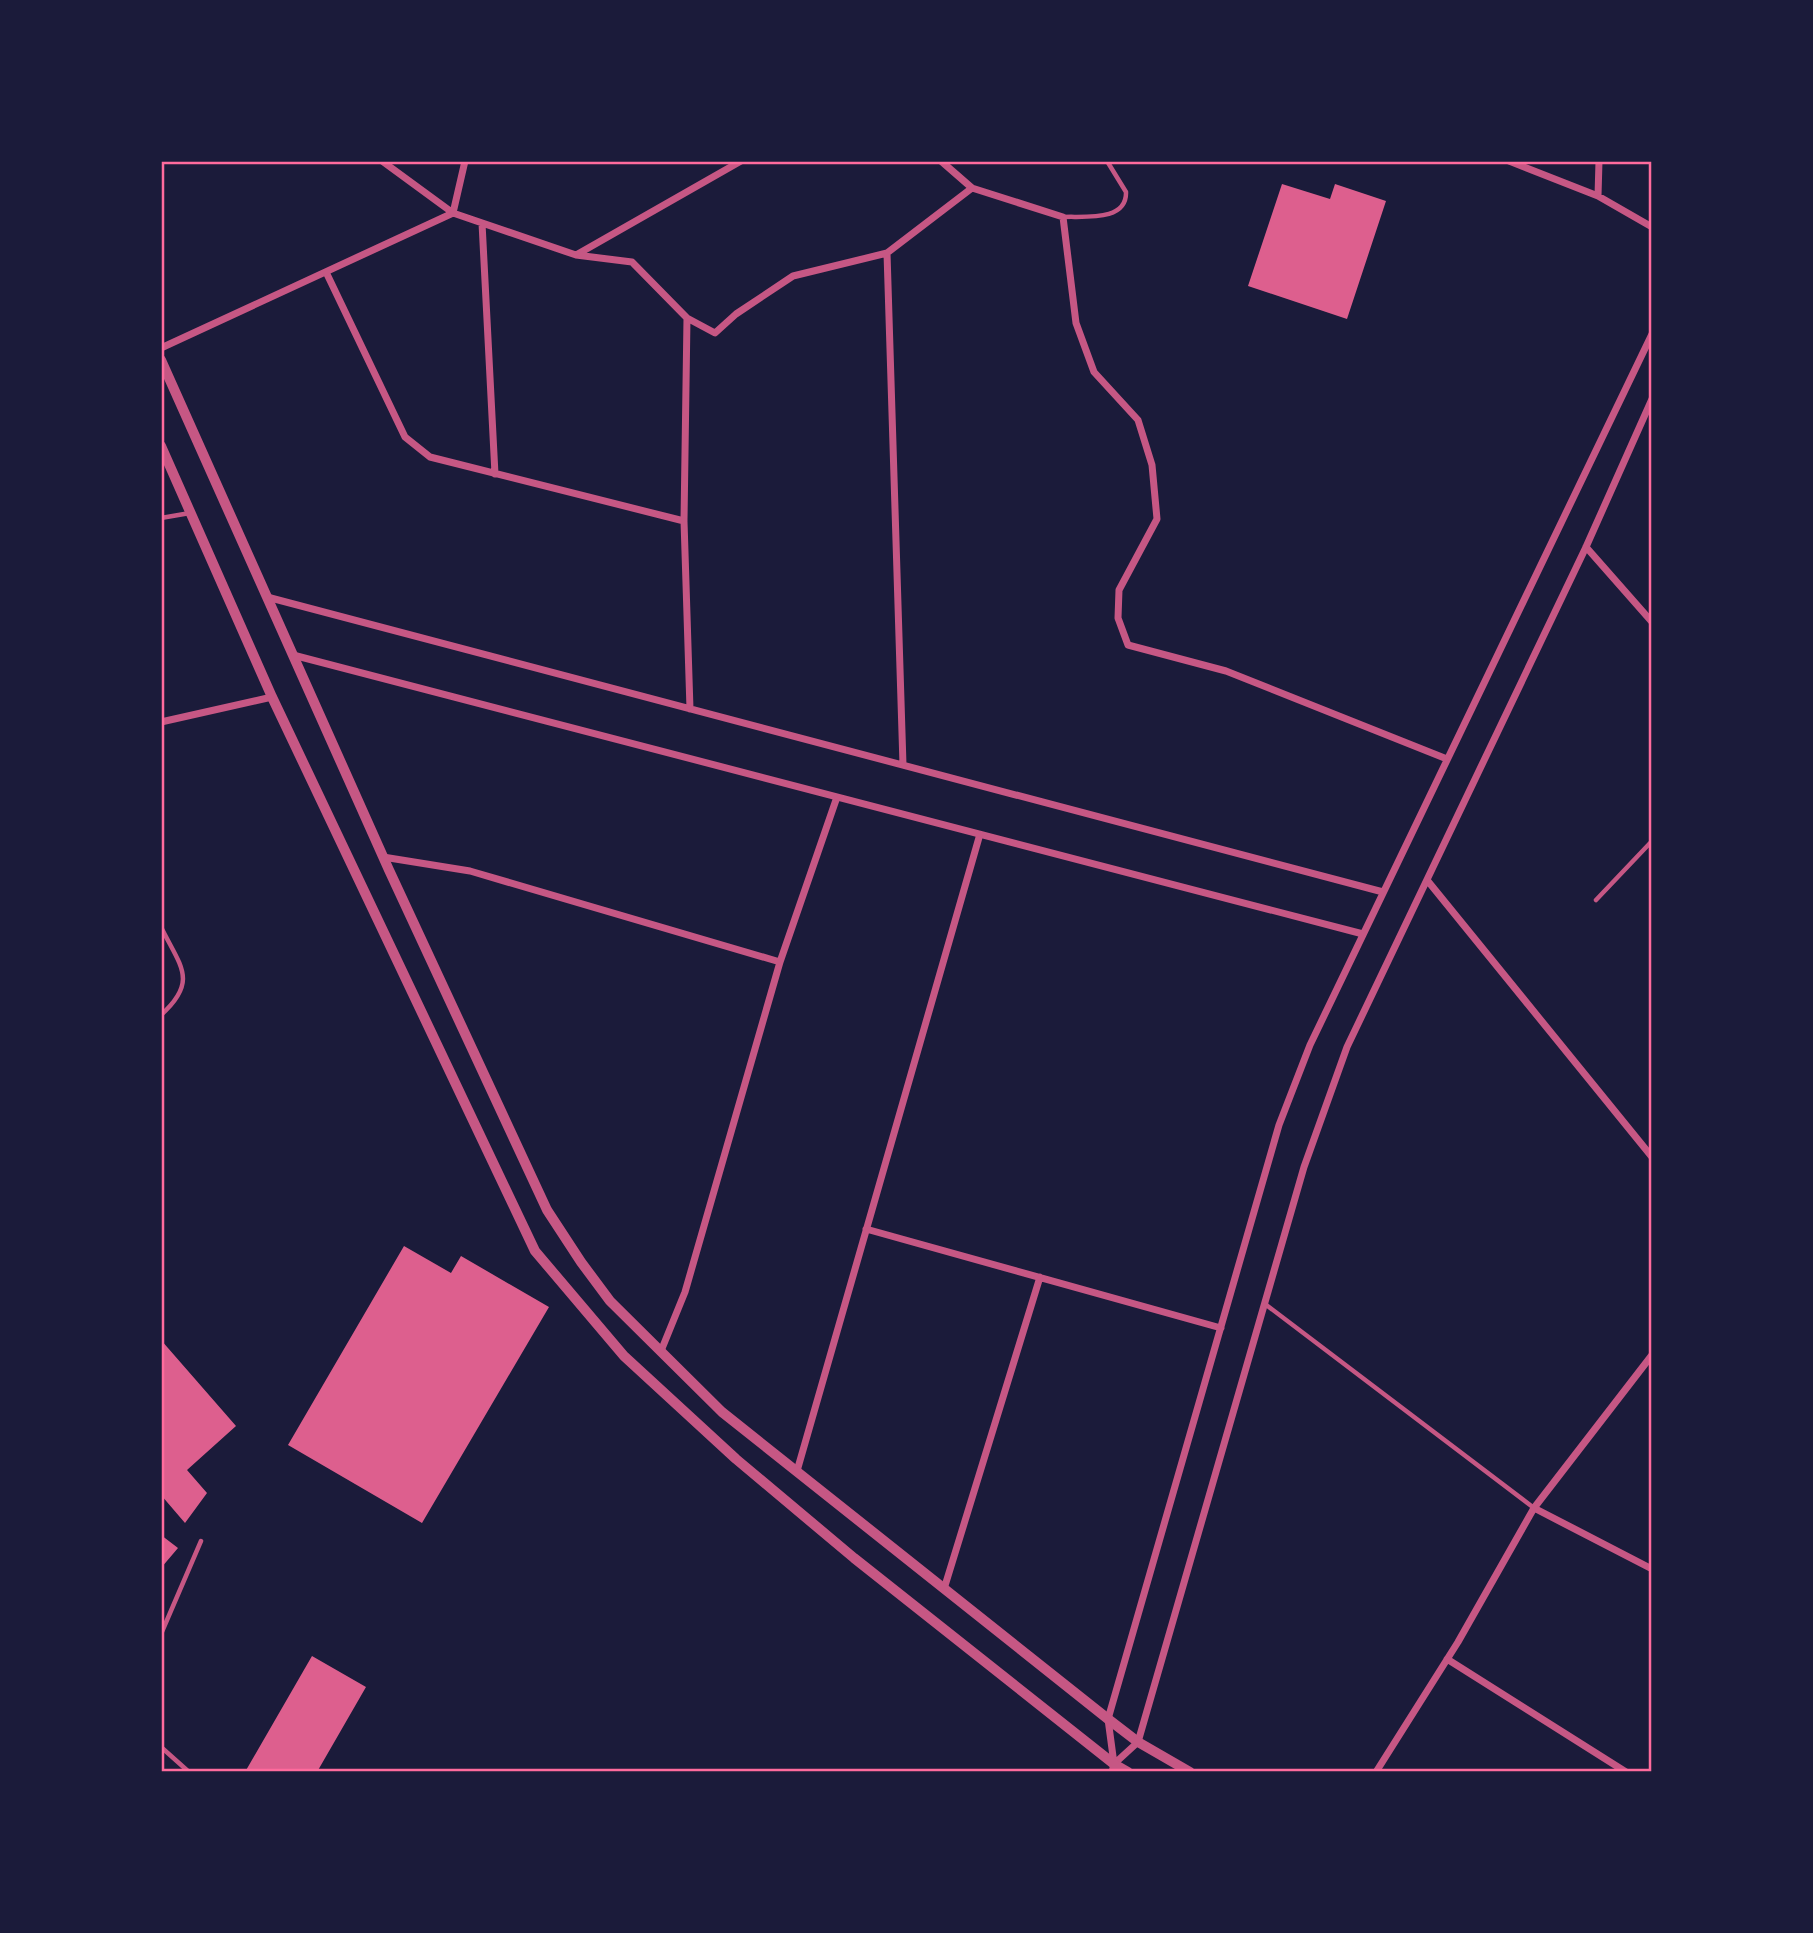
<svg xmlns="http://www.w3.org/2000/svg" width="1813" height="1933" font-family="Spectral,serif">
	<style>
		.building { fill: #dd5f8e }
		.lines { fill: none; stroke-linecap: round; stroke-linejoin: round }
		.service { stroke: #c65784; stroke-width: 4.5 }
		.minor { stroke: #c65784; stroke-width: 7 }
		.tertiary { stroke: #c65784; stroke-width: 10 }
		.neatline { fill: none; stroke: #ff6b9d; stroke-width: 2.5 }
	</style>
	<rect width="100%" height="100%" fill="#1b1b3a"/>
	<!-- building -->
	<path class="building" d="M1282,184L1330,199L1335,184L1386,201L1347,319L1248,286Z
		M404,1246L451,1273L461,1256L549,1307L422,1523L288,1445Z
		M161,1340L236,1426L187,1470L207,1493L185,1523L161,1495Z
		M161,1535L178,1548L161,1568Z
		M312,1656L366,1687L317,1772H245Z"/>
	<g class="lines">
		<!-- service -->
		<path class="service" d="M1063,217C1084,216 1127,222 1126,192L1107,161
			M161,518L190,513
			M1596,900L1652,841
			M161,927C180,966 199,981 161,1015
			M1265,1304L1534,1508
			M161,1634L201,1541
			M161,1747L189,1772"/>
		<!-- minor -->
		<path class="minor" d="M465,161L453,213L576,255L741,161
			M941,161L972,188L1063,217L1076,323L1094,372L1138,420L1152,465L1157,519L1119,590L1118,618L1128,645L1226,671L1447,759
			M1509,161L1598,196
			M1599,161L1598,196L1652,227
			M482,223L495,474
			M887,253L903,765
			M576,255L632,262L687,318L715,333L736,314L793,276L887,253L972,188
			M326,272L405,437L430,457L684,521
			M687,318L684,521L690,709
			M161,348L453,213L382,161
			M1586,547L1652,622
			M267,597L1383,892
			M293,655L1363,934
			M161,722L272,697
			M383,857L470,871L780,962
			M1427,880L1652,1157
			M866,1229L1221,1328
			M661,1351L685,1292L780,962L837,797
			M797,1471L980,834
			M1534,1508L1652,1569
			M944,1589L1040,1277
			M1447,1659L1626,1772
			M1114,1764L1138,1742L1304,1167L1347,1047L1586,547L1652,399
			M1112,1772L1114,1764L1108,1719L1279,1125L1310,1045L1652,334
			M1376,1772L1458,1642L1534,1508L1652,1355"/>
		<!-- tertiary -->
		<path class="tertiary" d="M161,360L389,870L547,1210L581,1262L610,1301L722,1412L1108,1719L1138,1742L1190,1772
			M161,446L272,697L535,1251L624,1356L736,1459L854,1558L1114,1764L1128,1772"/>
	</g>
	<!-- border -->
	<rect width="1813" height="1933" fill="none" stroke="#1b1b3a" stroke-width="326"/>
	<rect x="163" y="163" width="1487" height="1607" class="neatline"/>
</svg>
